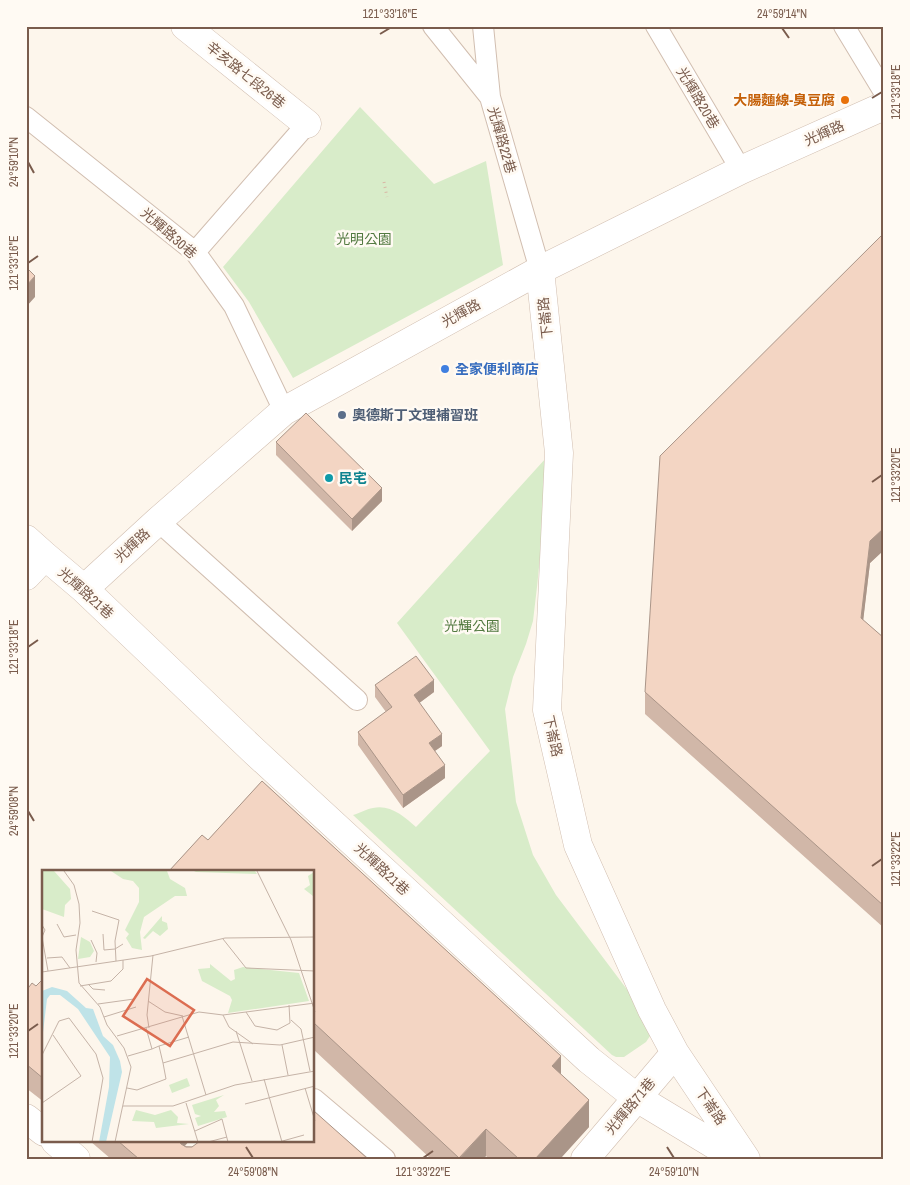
<svg xmlns="http://www.w3.org/2000/svg" width="910" height="1185" font-family="'Archivo Narrow','Noto Sans TC',sans-serif">
	<style>
		.green { fill: #d8ecc9 }
		.lines { fill: none; stroke-linecap: round; stroke-linejoin: round }
		.service-casing { stroke: #d1beb0; stroke-width: 22 }
		.minor-casing { stroke: #d1beb0; stroke-width: 29 }
		.path { stroke: #d9b8a5; stroke-width: 3; stroke-dasharray: 1 4; stroke-linecap: butt }
		.service { stroke: #fff; stroke-width: 20 }
		.minor { stroke: #fff; stroke-width: 28 }
		.wall { fill: #d1b7a8 }
		.shaded-wall { fill: #aa9588 }
		.building { fill: #f3d5c3; stroke: #aa9588 }
		.ticks { fill: none; stroke: #7a5c4d; stroke-width: 2 }
		.food-dot { fill: #e8710a; stroke: #fffaf3; stroke-width: 2 }
		.shop-dot { fill: #3f7fe0; stroke: #fffaf3; stroke-width: 2 }
		.service-dot { fill: #5c6f8a; stroke: #fffaf3; stroke-width: 2 }
		.culture-dot { fill: #0f9aa8; stroke: #fffaf3; stroke-width: 2 }
		.labels { text-anchor: middle; stroke-width: 5; stroke-linejoin: round; paint-order: stroke }
		.street-label { font-size: 14px; fill: #7a5c4d; stroke: #fffaf3 }
		.food-label { font-size: 14px; font-weight: bold; fill: #c56008; stroke: #fffaf3; text-anchor: end }
		.park-label { font-size: 14px; fill: #537a41; stroke: #fffaf3 }
		.shop-label { font-size: 14px; font-weight: bold; fill: #366cbe; stroke: #fffaf3; text-anchor: start }
		.service-label { font-size: 14px; font-weight: bold; fill: #4e5e75; stroke: #fffaf3; text-anchor: start }
		.culture-label { font-size: 14px; font-weight: bold; fill: #0d838f; stroke: #fffaf3; text-anchor: start }
		.inset-road { fill: none; stroke: #c5b3a7; stroke-width: 1 }
		.view { fill: #dc6d51; fill-opacity: 0.15; stroke: #dc6d51; stroke-width: 2.5 }
		.inset-edge { fill: none; stroke: #7a5c4d; stroke-width: 2.5 }
		.neatline { fill: none; stroke: #7a5c4d; stroke-width: 2 }
		.ticks-label { font-size: 12px; text-anchor: middle; fill: #7a5c4d }
	</style>
	<rect width="100%" height="100%" fill="#fdf6ec"/>
	<!-- green -->
	<path class="green" d="M360,107L434,184L486,161L503,265L293,378L249,302L223,267Z
		M546,458L544,517L537,587L533,621L526,644L513,677L505,709L516,802L533,855L556,895L650,1020L652,1029L650,1036L646,1042L624,1057H616L612,1055L353,815C360,813 366,809 373,808C390,804 405,817 416,827L490,751L397,623Z"/>
	<g class="lines">
		<defs>
			<path id="service" d="M433,26L490,97L540,270
				M483,26L490,97
				M656,26L741,170
				M844,26L884,92
				M26,117L195,252L234,306L284,411
				M195,252L307,124
				M158,521L357,700
				M314,1099L385,1159"/>
			<path id="minor" d="M185,26L307,124
				M540,270L559,453L547,710L578,845L652,1010L675,1053L746,1159
				M26,539L45,556L84,589L255,752L589,1060L637,1098L738,1159
				M26,576L45,556
				M84,589L158,521L284,411L540,270L741,170L884,106
				M26,1118L44,1132
				M55,1141L76,1159
				M585,1159L675,1053"/>
		</defs>
		<!-- service casing -->
		<use href="#service" class="service-casing"/>
		<!-- minor casing -->
		<use href="#minor" class="minor-casing"/>
		<!-- path -->
		<path class="path" d="M384,182L387,197"/>
		<!-- service -->
		<use href="#service" class="service"/>
		<!-- minor -->
		<use href="#minor" class="minor"/>
	</g>
	<!-- wall -->
	<path class="wall" d="M884,233V550L870,563L863,620L884,638V928L645,714V692Z
		M276,442L382,501L352,531L276,455Z
		M375,685L434,692L419,703L442,746L435,751L445,778L403,808L358,745V732L386,712L375,697Z
		M262,781L561,1056V1075L589,1100V1127L560,1159H489L486,1156L483,1159H431L314,1050V871H169L202,835L208,840Z
		M44,978V1102L26,1088V991L36,986Z
		M90,1141H189L185,1146L368,1159H111Z"/>
	<!-- shaded-wall -->
	<path class="shaded-wall" d="M35,276V297L26,307V286Z
		M382,488V501L352,531V519Z
		M884,528V550L870,563L861,639V618L870,541Z
		M434,680V692L414,707V695Z
		M442,734V746L429,755V743Z
		M445,765V778L403,808V795Z
		M561,1056V1083L552,1066Z
		M589,1100V1127L560,1159H535Z
		M486,1129V1156L483,1159H459Z
		M178,1141H189L180,1151Z"/>
	<!-- building -->
	<path class="building" d="M884,233V528L870,541L861,618L884,638V906L645,692L660,456Z
		M26,267L35,276L26,286Z
		M306,413L382,488L352,519L276,442Z
		M416,656L434,680L414,695L442,734L429,743L445,765L403,795L358,732L392,707L375,685Z
		M262,781L561,1056L552,1066L589,1100L535,1159H519L486,1129L459,1158L314,1023V871H169L202,835L208,840Z
		M44,978V1079L26,1064V991L32,983L36,986Z
		M314,1111L368,1159H139L118,1141H179L181,1144L186,1147H192L200,1141H314Z"/>
	<!-- ticks -->
	<path class="ticks" d="M782,28L789,38M380,34L390,28M872,98L882,92M28,162L34,173M28,263L38,256M872,482L882,475M28,647L38,640M28,811L34,821M872,866L882,859M28,1031L38,1024M246,1147L253,1158M667,1147L674,1158M423,1158L433,1151"/>
	<!-- markers -->
	<circle class="food-dot" cx="845" cy="100" r="5"/>
	<circle class="shop-dot" cx="445" cy="369" r="5"/>
	<circle class="service-dot" cx="342" cy="415" r="5"/>
	<circle class="culture-dot" cx="329" cy="478" r="5"/>
	<g class="labels">
		<!-- street labels -->
		<g class="street-label">
			<text transform="translate(246 75) rotate(39)" y="5">辛亥路七段26巷</text>
			<text transform="translate(698 98) rotate(59)" y="5">光輝路20巷</text>
			<text transform="translate(824 133) rotate(-24)" y="5">光輝路</text>
			<text transform="translate(502 140) rotate(74)" y="5">光輝路22巷</text>
			<text transform="translate(169 233) rotate(41)" y="5">光輝路30巷</text>
			<text transform="translate(461 313) rotate(-29)" y="5">光輝路</text>
			<text transform="translate(545 318) rotate(-96)" y="5">下崙路</text>
			<text transform="translate(132 545) rotate(-43)" y="5">光輝路</text>
			<text transform="translate(86 593) rotate(42)" y="5">光輝路21巷</text>
			<text transform="translate(553 736) rotate(77)" y="5">下崙路</text>
			<text transform="translate(382 869) rotate(43)" y="5">光輝路21巷</text>
			<text transform="translate(630 1106) rotate(-50)" y="5">光輝路71巷</text>
			<text transform="translate(711 1106) rotate(56)" y="5">下崙路</text>
		</g>
		<!-- food labels -->
		<g class="food-label">
			<text x="835" y="105">大腸麵線-臭豆腐</text>
		</g>
		<!-- park labels -->
		<g class="park-label">
			<text x="364" y="244">光明公園</text>
			<text x="472" y="631">光輝公園</text>
		</g>
		<!-- shop labels -->
		<g class="shop-label">
			<text x="455" y="374">全家便利商店</text>
		</g>
		<!-- service labels -->
		<g class="service-label">
			<text x="352" y="420">奧德斯丁文理補習班</text>
		</g>
		<!-- culture labels -->
		<g class="culture-label">
			<text x="339" y="483">民宅</text>
		</g>
	</g>
	<!-- overview -->
	<g transform="translate(42 870)">
		<rect width="272" height="272" fill="#fdf6ec"/>
		<path d="M0,1H12L28,19L29,29L23,35L22,47L0,39ZM69,1H125L128,9L143,18L145,26H133L102,47L98,62L100,80L90,78L84,68L87,64L83,60L97,32V18L91,11L81,9ZM152,1H213L215,4L154,2ZM272,2V44L271,26L262,19L268,15L266,6ZM120,46V51L125,53L126,59L118,66L111,61L103,69L101,68ZM39,67L48,72L52,81L48,87L36,89ZM168,94L189,111L193,109L192,100L201,97L257,103L267,131L186,143L190,130L188,126L160,111L156,99L168,98ZM145,208L148,216L130,223L127,215ZM182,225L174,230L177,236L172,242L183,241L185,247L156,256L153,248L159,246L153,244L150,235ZM94,240L113,245L129,240L136,247L135,253L147,254L114,258L112,252L90,251Z" fill="#d8ecc9"/>
		<path d="M10,117L25,121L44,138L51,139L61,166L71,175L78,191L80,202L64,272H57L67,217L68,187L36,139L18,125H8L5,129L0,171V121Z" fill="#bfe3e8"/>
		<path class="inset-road" d="M22,1L32,15L37,34L38,53L34,80L37,113L58,137L65,155L82,178L89,197L73,272M215,1L249,70L273,142M50,41L77,50L73,71L74,91M15,54L22,67L34,65M0,55L3,60L0,67L6,101M61,64L62,80L73,79L81,74M181,69L204,98L273,101M49,70L55,83L54,92M5,88L20,87L28,98M0,102L109,86L183,68L273,67M46,114L51,119L63,120M38,116L69,111L81,99V90M106,131L123,142L141,146M56,134L92,129M204,142L213,156L235,160L248,153L247,135M181,145L187,157L211,174M140,146L164,225M62,147L94,137M249,150L259,159L268,201M104,158L110,179L117,176L121,193L191,172L238,175L273,167M107,158L105,145L111,85M194,161L210,211M75,166L157,142L181,145L273,133M240,175L246,205M117,176L147,167M0,185L17,151L27,148L54,184L61,208L50,272M86,186L110,179M222,209L240,272M85,218L95,220L124,209L121,193M263,218L273,251M0,233L39,206L11,165M144,233L156,272M203,234L273,216M81,236H131L193,215L273,201M153,261L180,249L186,272M166,272L185,267M237,272L262,265"/>
		<path class="view" d="M105,109L152,140L128,176L81,146Z"/>
		<rect width="272" height="272" class="inset-edge"/>
	</g>
	<!-- border -->
	<rect width="910" height="1185" fill="none" stroke="#fffaf3" stroke-width="55"/>
	<rect x="28" y="28" width="854" height="1130" class="neatline"/>
	<g class="ticks-label">
		<text x="390" y="18">121°33'16"E</text>
		<text x="782" y="18">24°59'14"N</text>
		<text transform="translate(896 92) rotate(-90)" y="4">121°33'18"E</text>
		<text transform="translate(14 162) rotate(-90)" y="4">24°59'10"N</text>
		<text transform="translate(14 263) rotate(-90)" y="4">121°33'16"E</text>
		<text transform="translate(896 475) rotate(-90)" y="4">121°33'20"E</text>
		<text transform="translate(14 647) rotate(-90)" y="4">121°33'18"E</text>
		<text transform="translate(14 811) rotate(-90)" y="4">24°59'08"N</text>
		<text transform="translate(896 859) rotate(-90)" y="4">121°33'22"E</text>
		<text transform="translate(14 1031) rotate(-90)" y="4">121°33'20"E</text>
		<text x="253" y="1176">24°59'08"N</text>
		<text x="423" y="1176">121°33'22"E</text>
		<text x="674" y="1176">24°59'10"N</text>
	</g>
</svg>
